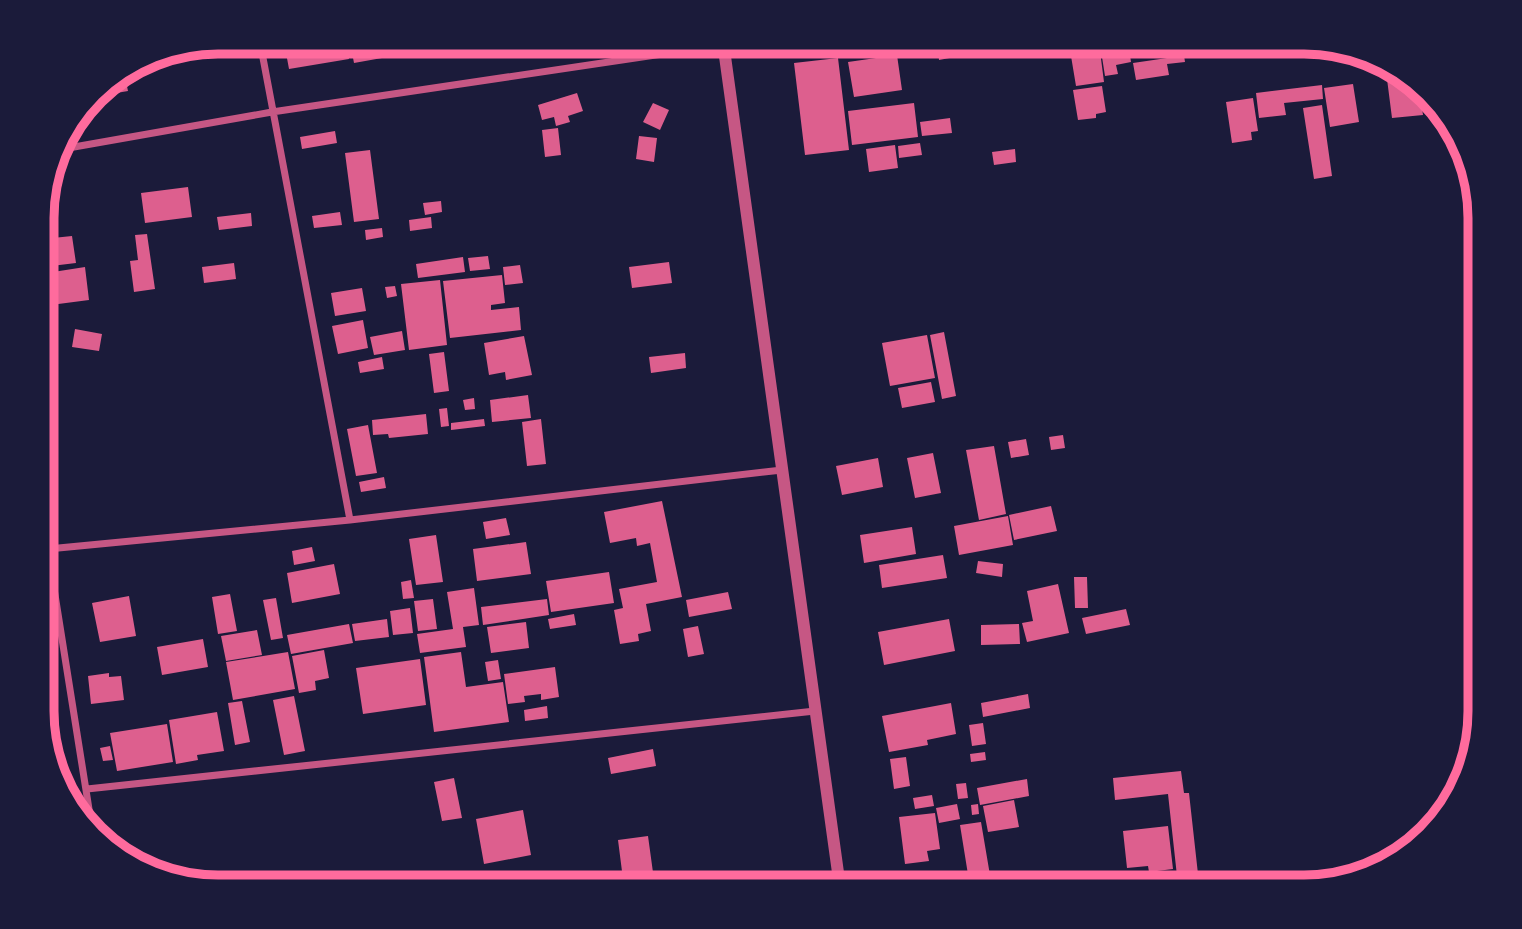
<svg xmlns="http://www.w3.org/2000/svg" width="1522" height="929" font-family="'Fira Sans Condensed',sans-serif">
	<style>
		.building { fill: #dd5f8e }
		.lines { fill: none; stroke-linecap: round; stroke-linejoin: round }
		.minor { stroke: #c65784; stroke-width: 7 }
		.tertiary { stroke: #c65784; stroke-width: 12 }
		.rim { fill: none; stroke: #ff6b9d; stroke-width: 9 }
	</style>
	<rect width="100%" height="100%" fill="#1b1b3a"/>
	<!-- building -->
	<path class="building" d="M284,42H345L349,59L289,69Z
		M350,42H389L390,47L380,48L382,58L354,63Z
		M440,42H453L455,49L441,51Z
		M937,42H958L960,56L939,60Z
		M1114,42H1128L1131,62L1116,65L1118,74L1105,76L1102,57L1116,55Z
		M1147,42H1178V47L1149,51Z
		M1183,49L1185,62L1167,64L1169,75L1136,80L1133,63L1167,58L1166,52Z
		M1100,51L1104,82L1076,86L1071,56Z
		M897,55L902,90L854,97L848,62Z
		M838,58L849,150L805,155L794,63Z
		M124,72L128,91L105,95L103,85Z
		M1404,77L1420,94L1423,115L1392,118L1387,79Z
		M1353,84L1359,122L1330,127L1324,88Z
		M1322,85L1323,99L1284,103L1286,115L1259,118L1256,93Z
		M1102,86L1106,112L1096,114V118L1078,120L1073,90Z
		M577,93L583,111L568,116L570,122L556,126L554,117L542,120L538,105Z
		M1253,98L1258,131L1251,132L1252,140L1232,143L1226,102Z
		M653,103L669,110L660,130L643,122Z
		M914,103L918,137L852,145L848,111Z
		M1322,105L1332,176L1314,179L1303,108Z
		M950,118L952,133L922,136L920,122Z
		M558,128L561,155L545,157L542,130Z
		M335,131L337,143L302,149L300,137Z
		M639,136L657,138L654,162L636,159Z
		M920,143L922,155L899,158L898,146Z
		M895,145L898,168L869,172L866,149Z
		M1015,149L1016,162L994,165L992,152Z
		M370,150L379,219L354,222L345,153Z
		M188,187L192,217L145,223L141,193Z
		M441,201L442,212L425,215L423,203Z
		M340,212L342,225L314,228L312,216Z
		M251,213L252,226L219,230L217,217Z
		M431,217L432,228L410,231L409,220Z
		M382,228L383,237L366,240L365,230Z
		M147,234L155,289L134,292L130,261L138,260L135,235Z
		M72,236L76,263L43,267V239Z
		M488,256L490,269L470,271L468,258Z
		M463,257L465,272L418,278L416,264Z
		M669,262L672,283L632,288L629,267Z
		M234,263L236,279L204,283L202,267Z
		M520,265L523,283L505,285L503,267Z
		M85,267L89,300L43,306V287L55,286L53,272Z
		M502,275L505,303L491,305V310L519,307L521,330L450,338L443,281Z
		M440,280L447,345L409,350L401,284Z
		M395,286L397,296L387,298L385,287Z
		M362,288L366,311L335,316L331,293Z
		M363,320L368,348L338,354L332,326Z
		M75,329L102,334L99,351L72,347Z
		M402,331L405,350L374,355L370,337Z
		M944,332L956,396L942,399L930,335Z
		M927,335L935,378L890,386L882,343Z
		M524,336L532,375L506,380L505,372L489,375L484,343Z
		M444,352L449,391L434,393L429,354Z
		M685,353L686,368L651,373L649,357Z
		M382,357L384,369L360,373L358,362Z
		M931,382L935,402L902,408L898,388Z
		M528,395L531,418L492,422L490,400Z
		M474,398L475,409L465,410L463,400Z
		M447,408L449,426L441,427L439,409Z
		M426,414L428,434L389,438L388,434L373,435L372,420Z
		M484,419L485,426L451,430V423Z
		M541,419L546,464L527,466L522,422Z
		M368,425L377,473L356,476L347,429Z
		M1063,435L1065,448L1051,450L1049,437Z
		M1026,439L1029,455L1011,458L1008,442Z
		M994,446L1006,514L979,520L966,450Z
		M933,453L941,493L915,498L907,458Z
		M878,458L883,487L842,495L836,466Z
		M384,477L386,488L361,492L359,482Z
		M662,501L682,597L646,604L651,631L638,634L639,641L620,644L614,610L623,608L619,589L657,582L650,543L637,546L636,538L610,543L604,512Z
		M1051,506L1057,531L1014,540L1009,515Z
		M1008,516L1013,545L959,555L954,526Z
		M506,518L510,535L486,539L483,522Z
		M912,527L916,554L864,563L860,535Z
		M436,535L443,582L416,585L409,539Z
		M526,542L531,574L477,581L473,549Z
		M312,547L315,561L294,565L292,551Z
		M943,555L947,578L882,588L879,565Z
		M978,561L1003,564L1002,577L976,573Z
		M334,564L340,594L292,603L287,573Z
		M609,572L614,603L551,612L546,581Z
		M1074,577H1087L1088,608H1075Z
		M411,580L414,598L403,599L401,582Z
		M1058,584L1069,633L1027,642L1022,623L1033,621L1027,591Z
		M474,588L479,625L463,627L466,647L420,653L417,634L453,629L447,592Z
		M728,592L732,609L689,617L686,600Z
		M230,594L237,631L218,634L212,597Z
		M129,596L136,636L100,642L92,603Z
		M276,598L283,638L271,640L263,600Z
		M433,599L437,629L418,631L414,601Z
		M547,599L549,615L483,625L481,607Z
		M410,608L413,633L393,635L390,611Z
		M1126,609L1130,625L1086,634L1082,618Z
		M574,614L576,625L550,629L548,619Z
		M387,619L389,637L355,641L352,624Z
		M949,619L955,651L884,665L878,632Z
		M526,622L529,648L491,653L487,627Z
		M349,624L353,643L291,654L287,635Z
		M1019,624L1020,644L981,645V625Z
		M698,626L704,654L688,657L683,629Z
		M257,630L262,655L226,661L221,636Z
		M203,639L208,667L162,675L157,647Z
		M324,650L329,678L315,681L316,690L299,693L292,656Z
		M288,652L295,689L233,700L226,662Z
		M461,652L466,687L503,682L509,722L434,732L424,657Z
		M420,659L426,705L363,714L356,668Z
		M498,660L501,679L488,681L485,662Z
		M555,667L559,697L541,700V694L524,696L525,702L508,704L504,674Z
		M109,673V677L121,676L124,700L91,704L88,676Z
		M1028,694L1030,708L983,717L981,703Z
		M294,696L305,751L284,755L273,700Z
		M242,701L250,742L235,745L228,703Z
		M951,703L956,734L927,740L928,745L889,752L882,716Z
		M547,706L548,718L525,721L524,710Z
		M217,712L224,751L197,755L198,760L176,764L169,720Z
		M983,723L986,744L972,746L969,725Z
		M167,724L173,762L117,771L110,733Z
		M110,746L113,760L103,761L100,748Z
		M653,749L656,766L611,774L608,758Z
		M985,752L986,760L971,762L970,754Z
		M906,757L910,786L894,789L890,759Z
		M1181,771L1184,793H1189L1198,874L1177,876L1168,794L1115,800L1113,778Z
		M454,778L462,818L442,821L434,782Z
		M1027,779L1029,796L980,805L977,788Z
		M966,783L968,798L958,799L956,784Z
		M932,795L934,806L915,809L913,798Z
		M1014,800L1019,827L988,832L983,806Z
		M957,804L960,819L939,823L936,808Z
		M978,804L979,814L972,815L971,805Z
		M523,810L531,855L484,864L476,819Z
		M935,813L940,849L927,851L929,861L905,864L899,817Z
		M981,822L992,887H970L960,825Z
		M1168,826L1173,869L1149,872L1148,866L1127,868L1123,831Z
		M648,836L655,887H624L618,840Z
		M455,872L457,887H440L438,875Z
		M351,877L353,887H340L339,879Z"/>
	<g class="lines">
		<!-- minor -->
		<path class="minor" d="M260,42L350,520
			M57,150L272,112L743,42
			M43,519L92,828
			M48,549L350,520L782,470
			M87,789L815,711
			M1190,887L1213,883V887"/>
		<!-- tertiary -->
		<path class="tertiary" d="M723,42L840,887"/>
	</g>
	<!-- crop -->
	<path d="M0 0H1522V929H0ZM218 54H1304A164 164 0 0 1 1468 218V711A164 164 0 0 1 1304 875H218A164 164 0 0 1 54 711V218A164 164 0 0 1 218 54Z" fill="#1b1b3a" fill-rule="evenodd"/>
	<path class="rim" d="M218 54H1304A164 164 0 0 1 1468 218V711A164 164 0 0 1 1304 875H218A164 164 0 0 1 54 711V218A164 164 0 0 1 218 54Z"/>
</svg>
